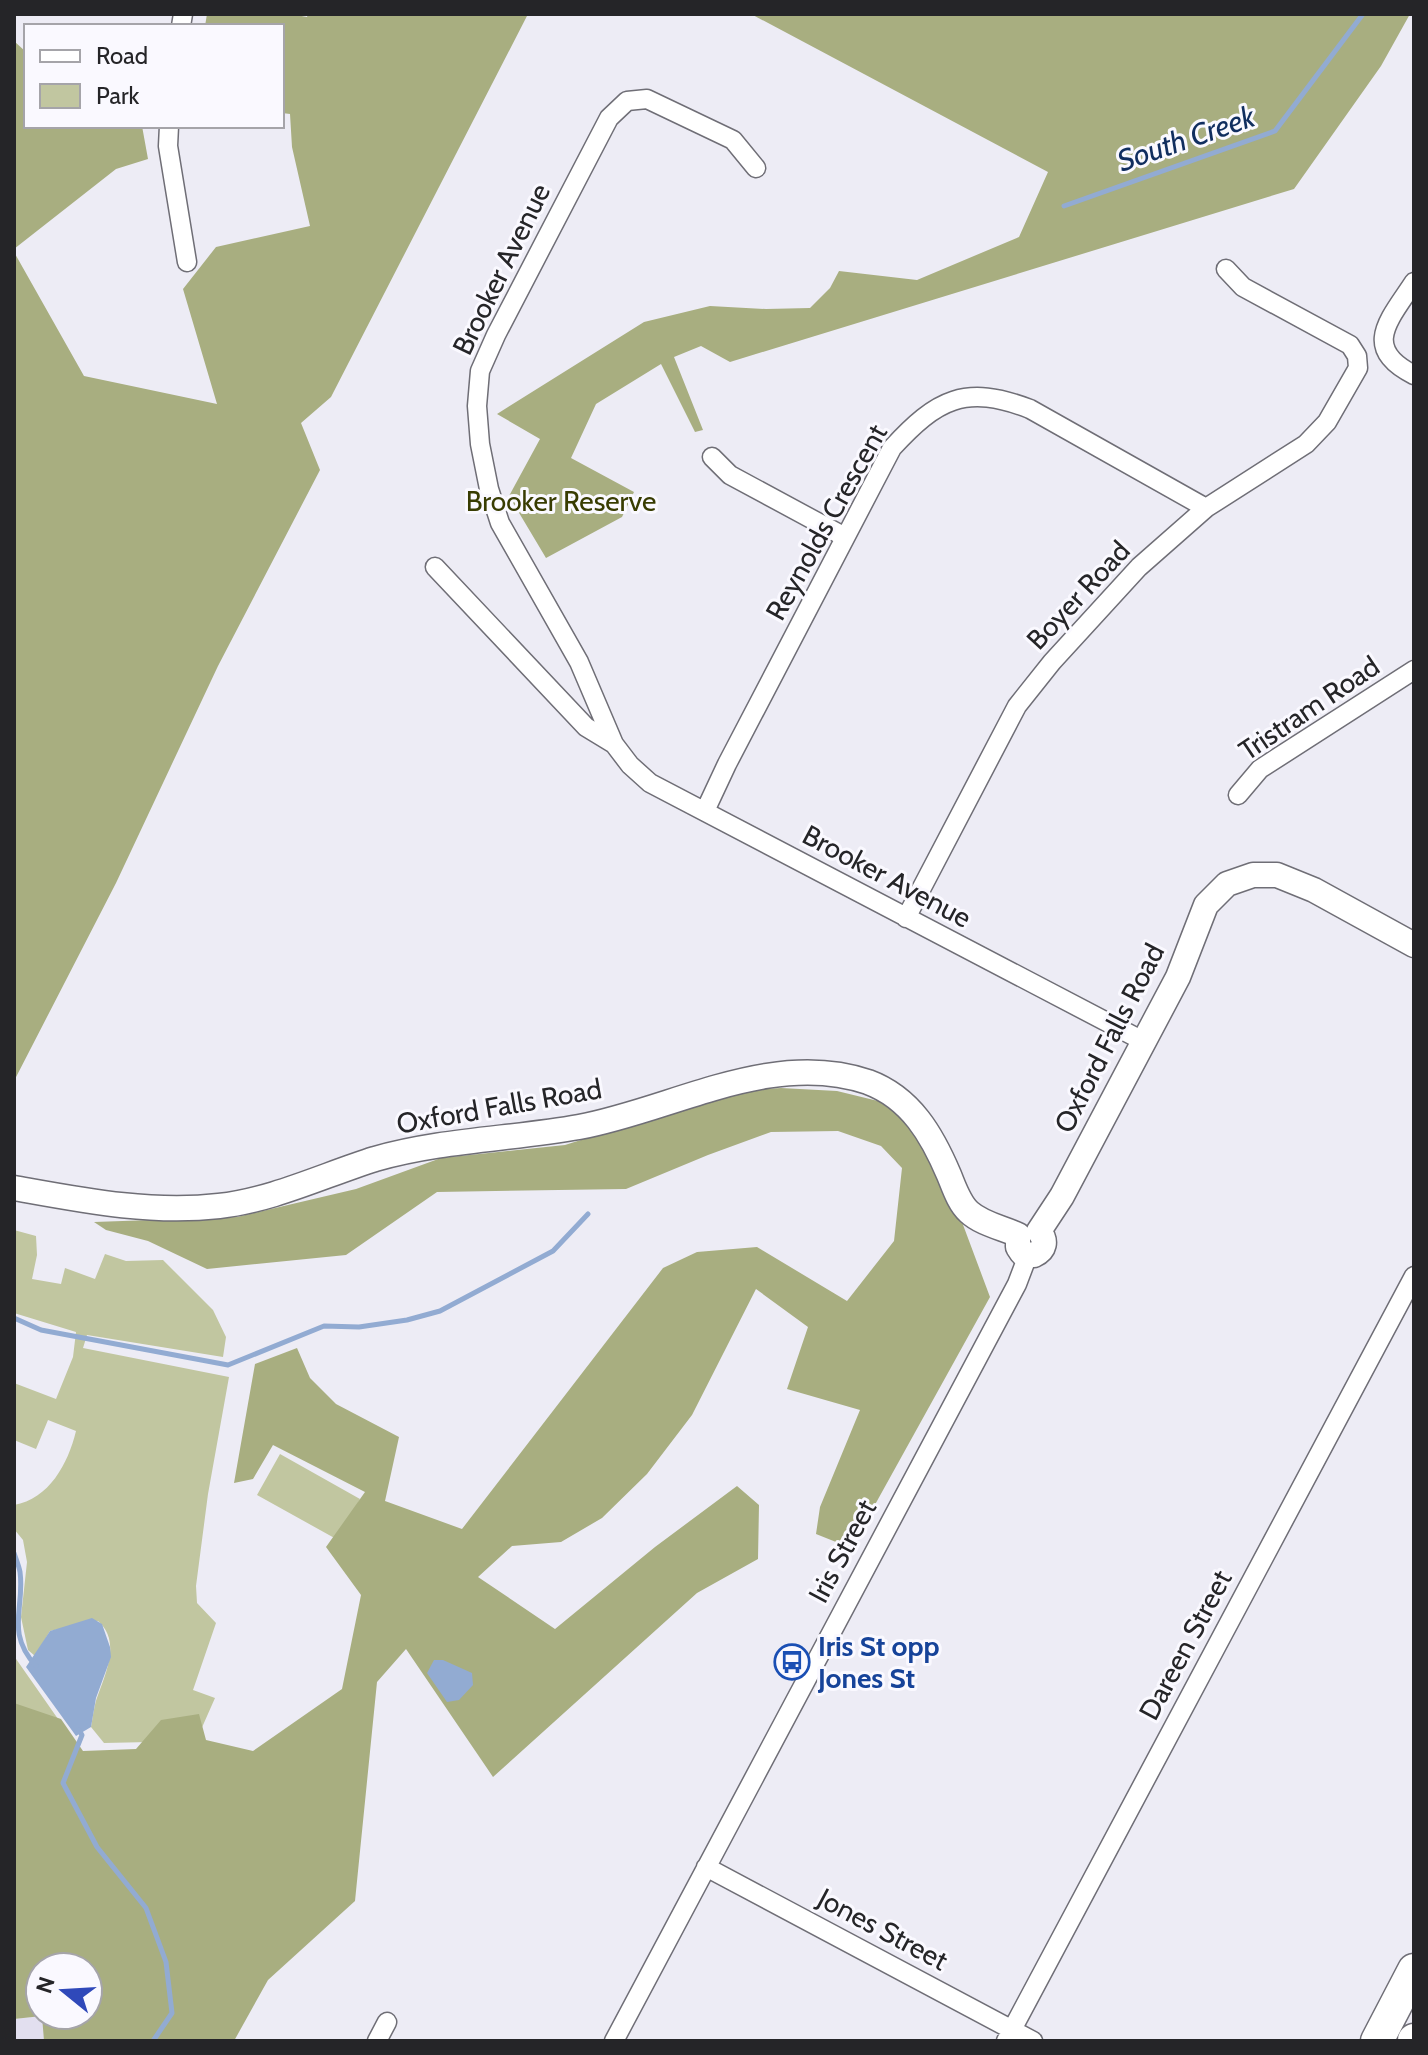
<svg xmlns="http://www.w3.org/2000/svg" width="1428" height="2055" font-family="Cabin,sans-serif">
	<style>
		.built { fill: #e2dfef }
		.green { fill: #c1c6a0 }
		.forest { fill: #a8ae80; fill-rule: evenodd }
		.water { fill: #92abd2 }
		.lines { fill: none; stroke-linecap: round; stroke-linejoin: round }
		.stream { stroke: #92abd2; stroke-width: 5 }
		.street-casing { stroke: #6f6e76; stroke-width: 21 }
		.secondary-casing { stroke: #6f6e76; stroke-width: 27 }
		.highway-casing { stroke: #6f6e76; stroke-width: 35 }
		.street { stroke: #fff; stroke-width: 18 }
		.secondary { stroke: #fff; stroke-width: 24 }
		.highway { stroke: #fff; stroke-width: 32 }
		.labels { text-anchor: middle; stroke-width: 6; stroke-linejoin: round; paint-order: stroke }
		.street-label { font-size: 28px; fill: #252528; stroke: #faf9ff }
		.park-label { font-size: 28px; fill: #383c02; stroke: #faf9ff }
		.transit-label { font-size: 28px; font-weight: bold; fill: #164399; stroke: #faf9ff; text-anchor: start }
		.water-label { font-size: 30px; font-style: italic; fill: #102e5f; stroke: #faf9ff }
	</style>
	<rect width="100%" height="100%" fill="#edecf5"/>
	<!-- built -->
	<path class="built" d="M43,2016L44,2041H14V2019Z"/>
	<!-- green -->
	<path class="green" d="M14,1230L36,1236L37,1255L32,1279L61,1284L65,1268L95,1279L105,1254L126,1261L163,1260L213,1310L226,1337L223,1357L87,1335L83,1348L229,1377L208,1494L196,1586L197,1603L216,1623L193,1690L215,1698L196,1741L104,1743L91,1727C93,1717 94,1705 98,1695C106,1672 121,1641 98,1621L50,1631L35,1656L28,1650L21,1617L27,1562L23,1540L14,1529V1505C49,1499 68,1464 76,1431L48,1420L36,1449L14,1440V1383L56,1399L73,1357L76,1332L14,1313Z
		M280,1454L360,1499L338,1540L257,1495Z
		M14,1656L72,1739L14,1717Z"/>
	<!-- forest -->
	<path class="forest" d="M207,14H291L307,17L308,14H528L331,397L301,423L320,470L218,666L116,883L14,1081V252L84,376L217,404L183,289L216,247L310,226L292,147L290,114L282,113V26H205Z
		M751,14H1410L1381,66L1294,189L730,362L701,346L674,357L703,430L695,432L661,364L596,404L571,458L634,492L622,517L546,558L509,496L540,439L497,414L644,322L710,306L766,309L810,308L830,288L839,271L917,280L1019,237L1048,172Z
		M14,41L26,52V126H142L148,159L116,169L14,249Z
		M781,1088L837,1091L878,1101L912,1124L959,1214L990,1297L851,1548L816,1534L820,1507L860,1410L787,1389L808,1327L756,1289L692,1415L647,1474L602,1518L561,1542L512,1546L478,1577L555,1629L655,1547L737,1486L759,1505L758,1559L697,1593L493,1777L406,1649L377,1682L355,1901L268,1980L234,2041H44L42,2016L14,2019V1703L61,1719L83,1751L136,1749L161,1720L199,1714L206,1740L253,1751L342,1689L361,1595L326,1547L365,1492L273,1445L253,1479L234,1483L255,1364L297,1348L310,1378L336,1404L399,1437L385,1501L462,1529L663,1268L697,1252L757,1247L847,1301L894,1241L902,1168L881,1146L838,1131L771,1132L708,1155L626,1189L437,1192L346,1255L207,1269L148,1241L106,1230L94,1222L237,1217L356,1189L441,1158L565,1145L736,1091ZM40,1967H88V2015H40Z"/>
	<!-- water -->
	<path class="water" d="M92,1618L102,1624L110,1647L111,1657L96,1698L91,1727L76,1736L26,1667L50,1631Z
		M434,1660H443L472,1673L473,1685L459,1700L447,1702L427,1673Z"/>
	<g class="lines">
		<!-- stream -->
		<path class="stream" d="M1064,206L1275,131L1363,14
			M14,1318L41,1330L228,1365L324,1326L359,1327L407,1320L440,1311L553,1251L588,1214
			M14,1553C16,1559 19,1566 20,1572C25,1608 5,1632 36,1666
			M79,1730L82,1735L63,1783L97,1847L146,1908L166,1962L172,2013L153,2041"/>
		<defs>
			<path id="street" d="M181,26L183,14
				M169,126L168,146L187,262
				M756,168L733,140L647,99L627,101L609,118L496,335L480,371L477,406L480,444L489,489L500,523L579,662L614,744L630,765L650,783L1145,1042
				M1414,282C1390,319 1360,348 1414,375
				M712,457L730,475L845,537
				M435,567L586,727L614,744
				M1238,795L1260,769L1414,670
				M705,811L727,764L892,448C937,399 965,384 1030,409L1206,508
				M906,918L1017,706L1052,662L1139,567L1206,508L1306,444L1327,422L1358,368L1357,356L1350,345L1243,287L1226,269
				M706,1867L1033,2041
				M377,2041L387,2022
				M614,2041L1017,1284L1028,1255
				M1006,2041L1414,1276"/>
			<path id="secondary" d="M14,1188C81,1200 150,1214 219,1206C273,1200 324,1175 375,1159C441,1140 512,1139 579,1127C672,1110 772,1049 868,1082C911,1098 932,1135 949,1175C954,1187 959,1203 969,1212C982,1224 1003,1228 1018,1235
				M1039,1231L1062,1196L1178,977L1206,905L1227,884L1253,875H1277L1314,890L1414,945
				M1018,1235V1247L1022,1253L1034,1255C1045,1250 1047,1241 1039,1231"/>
			<path id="highway" d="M1377,2041L1414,1970
				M1414,2041V2040"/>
		</defs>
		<!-- street casing -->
		<use href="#street" class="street-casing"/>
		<!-- secondary casing -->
		<use href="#secondary" class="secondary-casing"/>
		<!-- highway casing -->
		<use href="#highway" class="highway-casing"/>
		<!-- street -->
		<use href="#street" class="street"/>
		<!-- secondary -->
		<use href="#secondary" class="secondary"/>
		<!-- highway -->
		<use href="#highway" class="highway"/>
	</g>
	<!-- icons -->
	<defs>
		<symbol id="bus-ring" viewBox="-11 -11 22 22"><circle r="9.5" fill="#faf9ff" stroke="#1a4fb4" stroke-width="1.5"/><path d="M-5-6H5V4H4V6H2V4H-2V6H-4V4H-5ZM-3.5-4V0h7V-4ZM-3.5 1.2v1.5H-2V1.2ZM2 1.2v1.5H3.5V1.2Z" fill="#1a4fb4"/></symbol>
	</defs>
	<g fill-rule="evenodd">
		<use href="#bus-ring" x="772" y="1642" width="40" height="40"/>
	</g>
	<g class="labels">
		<!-- street labels -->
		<g class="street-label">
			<text transform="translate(501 269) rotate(-64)" y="10">Brooker Avenue</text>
			<text transform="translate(826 522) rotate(-61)" y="10">Reynolds Crescent</text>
			<text transform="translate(1078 595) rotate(-47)" y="10">Boyer Road</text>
			<text transform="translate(1309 708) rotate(-34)" y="10">Tristram Road</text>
			<text transform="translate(887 876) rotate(28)" y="10">Brooker Avenue</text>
			<text transform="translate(1109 1038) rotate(-63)" y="10">Oxford Falls Road</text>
			<text transform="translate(499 1106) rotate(-10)" y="10">Oxford Falls Road</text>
			<text transform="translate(842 1551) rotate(-62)" y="10">Iris Street</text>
			<text transform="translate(1185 1645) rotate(-62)" y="10">Dareen Street</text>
			<text transform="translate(883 1929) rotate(28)" y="10">Jones Street</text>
		</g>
		<!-- park labels -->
		<g class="park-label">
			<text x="561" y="511">Brooker Reserve</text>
		</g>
		<!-- transit labels -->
		<g class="transit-label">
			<text x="818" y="1656">Iris St opp<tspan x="818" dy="32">Jones St</tspan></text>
		</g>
		<!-- water labels -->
		<g class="water-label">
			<text transform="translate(1186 139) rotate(-19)" y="10">South Creek</text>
		</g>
	</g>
	<!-- border -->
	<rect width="1428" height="2055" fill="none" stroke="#252528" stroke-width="32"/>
	<!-- legend -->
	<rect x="24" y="24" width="260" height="104" fill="#faf9ff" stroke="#a5a4a9" stroke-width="2"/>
	<rect x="40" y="50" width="40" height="12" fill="#ffffff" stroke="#a5a4a9" stroke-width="2"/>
	<text x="96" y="64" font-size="24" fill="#252528">Road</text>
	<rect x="40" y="84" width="40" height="24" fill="#c1c6a0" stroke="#a5a4a9" stroke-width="2"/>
	<text x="96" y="104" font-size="24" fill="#252528">Park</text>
	<!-- north arrow -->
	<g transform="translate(64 1991) rotate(288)"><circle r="38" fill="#faf9ff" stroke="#a5a4a9" stroke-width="2"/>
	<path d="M0-6L14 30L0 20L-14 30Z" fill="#2f49ba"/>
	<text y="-12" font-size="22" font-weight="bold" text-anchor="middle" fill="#252528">N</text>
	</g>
</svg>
